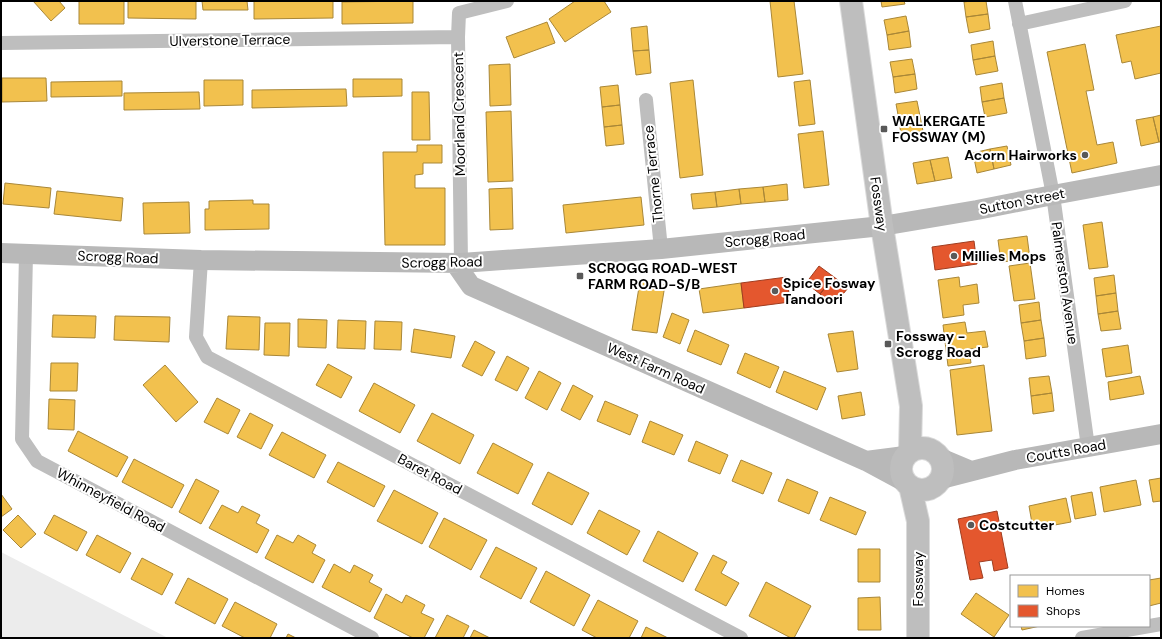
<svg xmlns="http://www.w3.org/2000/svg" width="1162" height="639" font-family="'DM Sans',sans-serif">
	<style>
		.green { fill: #ececec }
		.homes { fill: #f2c14e; stroke: #a98737 }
		.shops { fill: #e4572e; stroke: #a03d20 }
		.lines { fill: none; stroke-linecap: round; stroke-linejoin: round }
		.primary-casing { stroke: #dbdbdb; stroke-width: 24 }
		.street { stroke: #bebebe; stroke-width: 14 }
		.secondary { stroke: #b8b8b8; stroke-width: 20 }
		.primary { stroke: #bebebe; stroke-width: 22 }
		.poi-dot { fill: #595959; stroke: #fff; stroke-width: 1.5 }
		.labels { text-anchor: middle; stroke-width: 4; stroke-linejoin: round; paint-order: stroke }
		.street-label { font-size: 14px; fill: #000; stroke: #fff }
		.poi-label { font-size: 14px; font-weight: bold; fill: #000; stroke: #fff; text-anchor: start }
	</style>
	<rect width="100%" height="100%" fill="#fff"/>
	<!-- green -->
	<path class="green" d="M1,552L168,638H1Z"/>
	<!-- homes -->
	<path class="homes" d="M33,1H59L65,8L51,21Z
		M79,1H124V24H79Z
		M128,1H196V19L128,18Z
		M202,1H247L248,10H203Z
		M254,1H333V18L254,19Z
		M413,1V23L342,24V2Z
		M575,1H604L611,12L565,42L549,19Z
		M770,1H794L803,74L778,77Z
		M881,1H904L905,4L882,7Z
		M971,1H986L988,14L966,17L964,2Z
		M988,14L990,29L969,33L966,17Z
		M906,16L909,31L887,35L884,20Z
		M547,22L555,43L514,58L506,37Z
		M647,26L649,50L633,51L631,28Z
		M1161,26V73L1135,79L1131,61L1122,63L1116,35Z
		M909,31L911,47L889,50L887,35Z
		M993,41L995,56L973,60L971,45Z
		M1085,44L1094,90L1086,91L1097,145L1113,142L1117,163L1072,173L1047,52Z
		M649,50L651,73L636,75L633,51Z
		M995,56L998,71L976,75L973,60Z
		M912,59L915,74L893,77L890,62Z
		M510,64L511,105L490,106L489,65Z
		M915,74L917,89L895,93L893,77Z
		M2,78H46L47,101L2,102Z
		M353,79H402V96L353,97Z
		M204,80H243V105L204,106Z
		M693,80L703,175L680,178L670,83Z
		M810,80L815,124L799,126L794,82Z
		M122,81V96L51,97V82Z
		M1002,83L1004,98L982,102L980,87Z
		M618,85L620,105L602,107L600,87Z
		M346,89L347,106L252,108V90Z
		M199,92L200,109L124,110V93Z
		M412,92H429L430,140H412Z
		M1004,98L1007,113L985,117L982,102Z
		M917,101L920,116L899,120L896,104Z
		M620,105L622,125L604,127L602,107Z
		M511,111L513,181L488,182L486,112Z
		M1161,115V142H1159L1153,117Z
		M920,116L923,131L901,135L899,120Z
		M1153,117L1159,142L1141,146L1136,120Z
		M622,125L624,144L606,146L604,127Z
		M823,131L829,185L804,188L798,134Z
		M417,145H442V163H423V174L415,175V188H445V245H385L383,152H417Z
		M1007,146L1011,165L994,169L990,149Z
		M990,149L994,169L977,173L973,153Z
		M948,157L952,178L935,181L930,160Z
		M930,160L935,181L917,184L913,163Z
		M5,183L51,188L49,208L3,204Z
		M787,184L788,200L765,202L763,187Z
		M763,187L765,202L741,204L739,189Z
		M512,188L513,229L490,230L489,189Z
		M739,189L741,204L717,207L715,192Z
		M57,191L123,198L121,221L54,214Z
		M715,192L717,207L693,209L691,194Z
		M641,197L644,225L566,233L563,205Z
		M253,200V204H269V229L205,230V209H209V201Z
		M189,202L190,233L144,234L143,203Z
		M1102,222L1108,267L1089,269L1083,225Z
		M1027,236L1030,259L1001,262L998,240Z
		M1030,263L1035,299L1014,301L1009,266Z
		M1114,275L1116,293L1096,296L1094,278Z
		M959,277L960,287L977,284L979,303L963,305L964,315L943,318L938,280Z
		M640,281L665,285L657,333L632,330Z
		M741,283L744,308L703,313L699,289Z
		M1116,293L1118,311L1098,314L1096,296Z
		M1039,302L1041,320L1021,323L1019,305Z
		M1118,311L1121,329L1101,331L1098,314Z
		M672,313L689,320L680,344L663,337Z
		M53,315L96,316L95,338L52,337Z
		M115,316L170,317L169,342L114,340Z
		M228,316L260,317L259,350L226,349Z
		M298,319L327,320L326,348L298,347Z
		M338,320L366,321L365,349L337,348Z
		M1041,320L1044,338L1024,341L1021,323Z
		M375,321L402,322L401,350L374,349Z
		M965,322L967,333L985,331L988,347L969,349L971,363L948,366L943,325Z
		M265,323H290L289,356L264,355Z
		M414,329L455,336L451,358L411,352Z
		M695,330L729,345L721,365L687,351Z
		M853,331L858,369L837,372L828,334Z
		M1044,338L1046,356L1026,359L1024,341Z
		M475,341L495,352L482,376L462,366Z
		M1128,345L1132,373L1106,377L1102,349Z
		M745,353L779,367L770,388L737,373Z
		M507,356L529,368L517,391L495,380Z
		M51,363H78L77,391H50Z
		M328,364L352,377L341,398L316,385Z
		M165,365L198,402L176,422L143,385Z
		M984,365L992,431L957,435L950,370Z
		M539,371L561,383L547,410L525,398Z
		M784,371L826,388L817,410L776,392Z
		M1049,376L1052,393L1031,396L1029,378Z
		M1140,376L1144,394L1110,400L1108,382Z
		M374,383L415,405L400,433L359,411Z
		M573,385L593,396L580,420L561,410Z
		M861,392L865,415L842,419L838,396Z
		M1052,393L1054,411L1033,414L1031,396Z
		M217,398L240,410L228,434L204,422Z
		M49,399L75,400L74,430L48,429Z
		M605,401L638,415L630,435L597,421Z
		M250,413L273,425L261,449L237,437Z
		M432,413L474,435L460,464L417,441Z
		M650,421L683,435L674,455L642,442Z
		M78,431L128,457L117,477L68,451Z
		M282,432L326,455L314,478L269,455Z
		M696,441L728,455L720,474L688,461Z
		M493,443L533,464L518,494L477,473Z
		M134,459L184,485L172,508L122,482Z
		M741,460L772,473L763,494L732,481Z
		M338,462L385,486L374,507L327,482Z
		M548,472L589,493L572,525L532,504Z
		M1161,478V501L1153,502L1149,480Z
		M196,479L219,491L201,524L179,512Z
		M787,479L818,492L809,514L778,501Z
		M1136,480L1141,505L1104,512L1100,487Z
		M394,490L438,513L422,544L377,521Z
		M1092,492L1096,515L1075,519L1071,496Z
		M1,494L12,509L1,517Z
		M830,497L866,512L856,535L820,520Z
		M1066,498L1071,522L1033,529L1029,506Z
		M222,505L238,513L242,506L260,515L256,523L269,530L257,553L209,528Z
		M599,510L640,531L627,555L587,533Z
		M18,515L36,534L21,548L3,530Z
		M54,515L87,532L77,551L44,533Z
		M444,518L487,540L471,570L429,547Z
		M658,531L698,553L683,582L643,561Z
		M97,535L131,553L120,573L86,555Z
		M277,535L293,543L298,535L316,545L312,553L325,560L313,583L265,558Z
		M496,547L537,568L521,599L480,577Z
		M858,549H880V582H858Z
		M713,555L727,562L721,573L739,583L726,606L695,590Z
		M142,558L173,574L162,595L131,579Z
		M334,564L350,573L354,565L373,575L369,582L382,589L370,612L322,587Z
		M546,571L590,595L574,626L530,602Z
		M188,578L228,599L215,624L175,603Z
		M1161,578V603L1149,606V580Z
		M766,582L811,606L794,638H791L749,616Z
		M976,593L1009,615L994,637L961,614Z
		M386,594L402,603L406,595L425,605L421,613L434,619L424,638H413L374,618Z
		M880,597L881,630H858V598Z
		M598,600L638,621L629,638H597L582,630Z
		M235,602L277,624L270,638H245L222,626Z
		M447,615L469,626L463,638H435Z
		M1021,626H1040L1022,630Z
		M646,627L668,638H641Z
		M474,630L490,638H470Z
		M288,634L296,638H286Z"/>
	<!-- shops -->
	<path class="shops" d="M974,241L977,264L935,270L932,247Z
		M819,266L834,277L820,294L806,283Z
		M787,277L790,302L744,308L741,283Z
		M834,277L848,288L834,305L820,294Z
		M997,511L1008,568L994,571L992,560L979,562L983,578L970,580L958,519Z"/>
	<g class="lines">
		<defs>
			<path id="primary" d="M851,1L882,226L911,406L910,452
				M901 469a21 21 0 1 1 42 0a21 21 0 1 1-42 0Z
				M910,486L918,521V638"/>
		</defs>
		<!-- primary casing -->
		<use href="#primary" class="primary-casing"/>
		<!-- street -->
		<path class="street" d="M1015,1L1053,195L1088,447
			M1019,24L1125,1
			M1,43L458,37
			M646,100L661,249
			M26,254L22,439L37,461L372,638
			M201,260L196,337L207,357L741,638
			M461,263L458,37L459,13L507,1
			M1082,638L1161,624"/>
		<!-- secondary -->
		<path class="secondary" d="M1,253L201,260L461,263L661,249L882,226L977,210L1053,195L1161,175
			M455,263L471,286L866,461L905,482
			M940,458L971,471
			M866,461L905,456
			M941,479L1015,460L1161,434"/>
		<!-- primary -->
		<use href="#primary" class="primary"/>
	</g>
	<!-- markers -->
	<g class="poi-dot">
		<rect x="880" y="125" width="8" height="8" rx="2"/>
		<circle cx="1085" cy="155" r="4"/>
		<circle cx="954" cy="256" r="4"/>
		<rect x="576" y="272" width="8" height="8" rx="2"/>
		<circle cx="775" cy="291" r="4"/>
		<rect x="884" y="340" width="8" height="8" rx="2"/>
		<circle cx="971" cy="525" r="4"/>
	</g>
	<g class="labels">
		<!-- street labels -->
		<g class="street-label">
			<text transform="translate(230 40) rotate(-1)" y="5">Ulverstone Terrace</text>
			<text transform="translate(459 114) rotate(-91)" y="5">Moorland Crescent</text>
			<text transform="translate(653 174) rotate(-96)" y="5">Thorne Terrace</text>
			<text transform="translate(1022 201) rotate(-11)" y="5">Sutton Street</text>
			<text transform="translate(879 204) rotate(82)" y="5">Fossway</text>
			<text transform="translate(765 238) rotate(-6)" y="5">Scrogg Road</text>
			<text transform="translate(118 257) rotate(2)" y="5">Scrogg Road</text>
			<text transform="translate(442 262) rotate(-1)" y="5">Scrogg Road</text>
			<text transform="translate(1065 283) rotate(82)" y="5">Palmerston Avenue</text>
			<text transform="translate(656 368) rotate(24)" y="5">West Farm Road</text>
			<text transform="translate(1066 451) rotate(-10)" y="5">Coutts Road</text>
			<text transform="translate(430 474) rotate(28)" y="5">Baret Road</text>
			<text transform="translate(111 500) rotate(28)" y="5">Whinneyfield Road</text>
			<text transform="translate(918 579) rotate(-90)" y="5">Fossway</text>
		</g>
		<!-- poi labels -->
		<g class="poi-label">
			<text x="892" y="126">WALKERGATE<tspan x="892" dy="16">FOSSWAY (M)</tspan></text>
			<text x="1077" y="160" text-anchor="end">Acorn Hairworks</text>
			<text x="962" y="261">Millies Mops</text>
			<text x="588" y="273">SCROGG ROAD-WEST<tspan x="588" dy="16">FARM ROAD-S/B</tspan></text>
			<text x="783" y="288">Spice Fosway<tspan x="783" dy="16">Tandoori</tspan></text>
			<text x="896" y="341">Fossway -<tspan x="896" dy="16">Scrogg Road</tspan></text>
			<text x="979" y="530">Costcutter</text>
		</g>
	</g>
	<!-- border -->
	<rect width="1162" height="639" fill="none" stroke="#000000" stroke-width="4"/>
	<!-- legend -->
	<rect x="1010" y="575" width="140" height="52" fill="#ffffff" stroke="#999999"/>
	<rect x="1018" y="585" width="20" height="12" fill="#f2c14e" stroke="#999999"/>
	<text x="1046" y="595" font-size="12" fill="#000000">Homes</text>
	<rect x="1018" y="605" width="20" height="12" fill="#e4572e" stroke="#999999"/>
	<text x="1046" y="615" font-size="12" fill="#000000">Shops</text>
</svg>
